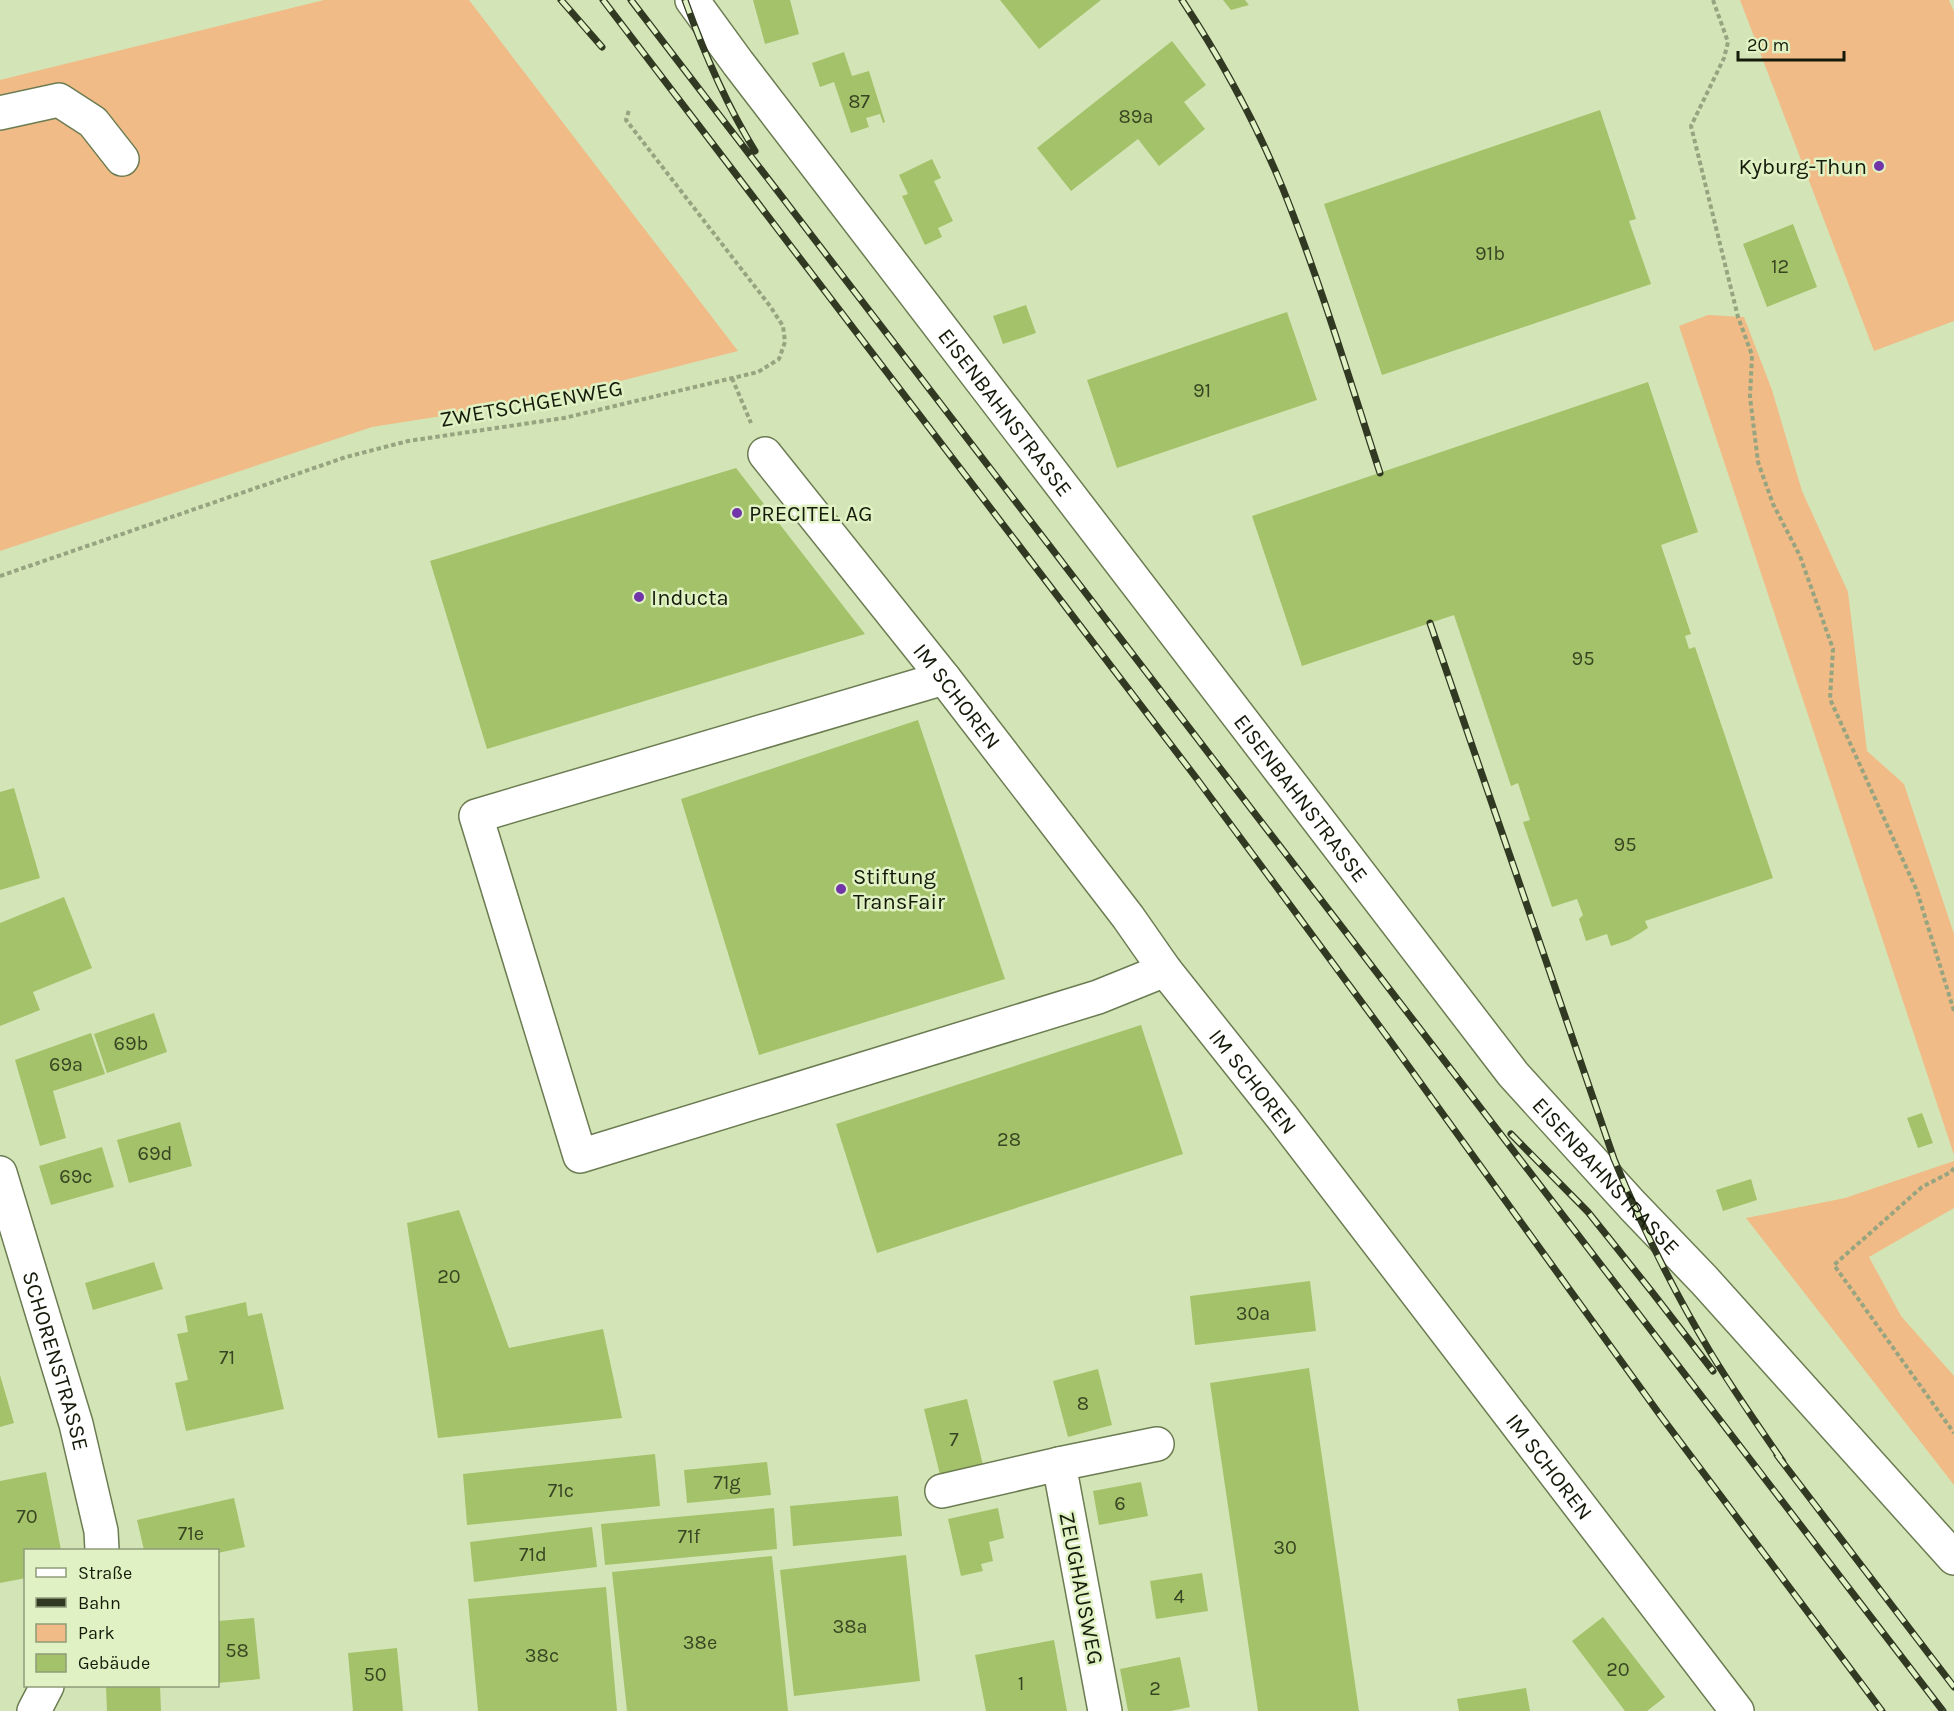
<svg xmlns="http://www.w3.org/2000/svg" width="1954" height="1711" font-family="Karla,sans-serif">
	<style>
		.green { fill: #f0bb87 }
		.building { fill: #a3c269 }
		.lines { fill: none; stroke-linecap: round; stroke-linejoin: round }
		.minor-casing { stroke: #6c7c52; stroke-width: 36 }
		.path { stroke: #96a480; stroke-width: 4; stroke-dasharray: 4.5 3; stroke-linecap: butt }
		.minor { stroke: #fff; stroke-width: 33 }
		.rail-casing { stroke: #313923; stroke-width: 7 }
		.rail { stroke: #e0f2c3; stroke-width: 4.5; stroke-dasharray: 14; stroke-linecap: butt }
		.poi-dot { fill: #7234a9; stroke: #e0f2c3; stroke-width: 2 }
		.labels { text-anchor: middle; stroke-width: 5; stroke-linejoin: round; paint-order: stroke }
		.number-label { font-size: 20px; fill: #384522 }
		.poi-label { font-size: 22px; fill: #151b0a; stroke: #e0f2c3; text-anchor: start }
		.street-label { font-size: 22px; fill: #151b0a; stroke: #e0f2c3 }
	</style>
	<rect width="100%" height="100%" fill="#d3e5b7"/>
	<!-- green -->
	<path class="green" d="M324,0H469L738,351L550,399L372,427L0,551V80Z
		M1740,0H1949L1954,12V321L1874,351Z
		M1708,315L1744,317L1772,390L1802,491L1848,592L1867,751L1904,784L1954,934V1155L1679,326Z
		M1954,1161V1208L1869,1257L1901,1316L1954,1376V1485L1746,1218L1845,1198Z"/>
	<!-- building -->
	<path class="building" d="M753,0H790L799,34L765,44Z
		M1000,0H1101L1039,49Z
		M1223,0H1245L1249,5L1231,10Z
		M1172,41L1206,85L1184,102L1205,129L1159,166L1138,139L1071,191L1037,148Z
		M844,52L852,76L869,71L885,122L883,123L880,114L866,118L869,127L851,133L834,82L820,87L812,63Z
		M1600,110L1636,219L1629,221L1651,284L1382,375L1324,204Z
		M932,159L941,178L934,181L953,221L938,228L942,237L925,245L902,196L908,194L899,175Z
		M1793,224L1817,287L1767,307L1743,244Z
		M1026,305L1036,333L1003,344L993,316Z
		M1287,312L1317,400L1117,468L1087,380Z
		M1648,382L1698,532L1661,545L1691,634L1685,636L1689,649L1695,647L1773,878L1645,921L1648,928L1629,940L1611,946L1607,934L1586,941L1579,919L1583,915L1577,899L1552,907L1523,822L1530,820L1518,783L1511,786L1454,615L1302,666L1252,516Z
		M736,468L865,634L487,749L430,561Z
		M918,720L1005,979L759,1055L681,799Z
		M14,788L40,878L0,890V792Z
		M64,897L92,968L33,992L40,1010L0,1026V923Z
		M154,1013L167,1052L107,1073L94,1034Z
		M1141,1025L1183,1154L877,1253L836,1124Z
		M91,1033L105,1074L53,1091L66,1138L40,1146L15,1060Z
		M1922,1113L1933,1143L1918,1148L1907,1118Z
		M180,1122L192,1166L129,1183L117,1140Z
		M102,1147L114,1187L51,1205L39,1166Z
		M1751,1179L1757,1200L1723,1211L1716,1190Z
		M459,1210L509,1348L603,1329L622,1418L438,1438L407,1223Z
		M154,1262L163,1289L93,1310L85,1283Z
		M1310,1281L1316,1331L1195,1345L1190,1296Z
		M246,1302L248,1316L262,1313L284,1409L186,1431L175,1383L188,1380L177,1334L188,1332L185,1316Z
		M1309,1368L1359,1711H1258L1210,1383Z
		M1098,1369L1112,1425L1068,1437L1053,1381Z
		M0,1375L14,1423L0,1427Z
		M967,1399L984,1469L941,1479L924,1409Z
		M655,1454L660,1506L467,1525L463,1474Z
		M767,1462L771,1495L687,1503L684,1470Z
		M46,1472L61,1550H26V1578L0,1583V1481Z
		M1141,1482L1148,1516L1099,1525L1093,1491Z
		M898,1496L902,1536L793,1546L790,1506Z
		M234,1498L245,1547L218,1553V1550H144L137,1520Z
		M774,1508L777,1549L605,1565L601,1524Z
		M998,1508L1004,1538L989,1542L993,1561L981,1564L983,1571L961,1576L948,1519Z
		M592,1527L597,1567L474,1582L470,1542Z
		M906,1555L920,1681L794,1696L780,1570Z
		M772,1556L788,1711H627L612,1572Z
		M1202,1573L1208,1611L1156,1619L1150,1581Z
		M606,1587L617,1711H478L468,1599Z
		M1603,1617L1665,1697L1647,1711H1625L1572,1641Z
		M254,1618L260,1679L218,1683V1621Z
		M1054,1640L1067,1711H986L975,1655Z
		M397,1648L403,1711H353L348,1653Z
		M1180,1657L1190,1707L1171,1711H1128L1120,1669Z
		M106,1686H160L161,1711H107Z
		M1526,1688L1530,1711H1459L1457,1699Z"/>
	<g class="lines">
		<defs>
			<g id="minor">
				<path id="s1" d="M692,0L738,63L1513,1074L1633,1206L1704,1280L1954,1558"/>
				<path d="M0,113L59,100L93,122L122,159"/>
				<path id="s2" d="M765,454L944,678L1128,917L1165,970L1282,1117L1737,1711"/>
				<path d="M944,678L476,816L580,1156L1098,997L1165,970"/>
				<path id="s3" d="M0,1173L76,1424L101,1531L102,1550"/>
				<path d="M942,1491L1059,1464"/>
				<path d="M34,1711L47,1686"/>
				<path d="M1105,1711L1059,1464L1157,1444"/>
			</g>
		</defs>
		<!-- minor casing -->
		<use href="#minor" class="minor-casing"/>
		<!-- path -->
		<path class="path" d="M1713,0L1728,42L1724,58L1691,126L1738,317L1752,355L1750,397L1758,462L1773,504L1800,556L1833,649L1830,699L1917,891L1954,1011
			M732,378L751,423
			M0,576L346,457L408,441L564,418L758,372L779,359L785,342L783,326L770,306L626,120L629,110
			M1954,1168L1951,1172L1922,1187L1834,1265L1954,1433"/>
		<!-- minor -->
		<use href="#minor" class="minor"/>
		<defs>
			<path id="rail" d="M561,0L602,47
				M603,0L1197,779L1391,1042L1660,1415L1882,1711
				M631,0L1943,1711
				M685,0C704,53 726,104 755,151
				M1182,0C1221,59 1256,123 1283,189C1320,281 1349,378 1380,473
				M1430,623L1614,1159C1642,1227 1674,1292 1712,1355C1734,1391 1759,1427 1783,1462
				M1511,1134L1588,1212L1652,1292L1713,1371
				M1777,1455L1954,1687"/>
		</defs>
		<!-- rail casing -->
		<use href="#rail" class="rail-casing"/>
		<!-- rail -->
		<use href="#rail" class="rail"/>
	</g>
	<!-- markers -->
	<g class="poi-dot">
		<circle cx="1879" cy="166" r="6"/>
		<circle cx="737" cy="513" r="6"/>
		<circle cx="639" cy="597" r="6"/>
		<circle cx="841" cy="889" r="6"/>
	</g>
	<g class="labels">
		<!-- number labels -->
		<g class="number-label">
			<text x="859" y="108">87</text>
			<text x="1136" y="123">89a</text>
			<text x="1490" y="260">91b</text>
			<text x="1780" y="273">12</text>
			<text x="1202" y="397">91</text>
			<text x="1583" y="665">95</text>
			<text x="1625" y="851">95</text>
			<text x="131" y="1050">69b</text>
			<text x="66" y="1071">69a</text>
			<text x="1009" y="1146">28</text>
			<text x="155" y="1160">69d</text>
			<text x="76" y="1183">69c</text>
			<text x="449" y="1283">20</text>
			<text x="1253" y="1320">30a</text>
			<text x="227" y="1364">71</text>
			<text x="1083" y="1410">8</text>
			<text x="954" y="1446">7</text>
			<text x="727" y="1489">71g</text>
			<text x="561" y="1497">71c</text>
			<text x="1120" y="1510">6</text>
			<text x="27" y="1523">70</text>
			<text x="191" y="1540">71e</text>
			<text x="689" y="1543">71f</text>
			<text x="1285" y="1554">30</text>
			<text x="533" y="1561">71d</text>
			<text x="1179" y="1603">4</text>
			<text x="850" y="1633">38a</text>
			<text x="700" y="1649">38e</text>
			<text x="237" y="1657">58</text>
			<text x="542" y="1662">38c</text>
			<text x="1618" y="1676">20</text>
			<text x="375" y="1681">50</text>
			<text x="1021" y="1690">1</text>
			<text x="1155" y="1695">2</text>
		</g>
		<!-- poi labels -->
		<g class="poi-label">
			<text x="1867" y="174" text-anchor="end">Kyburg-Thun</text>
			<text x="749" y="521">PRECITEL AG</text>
			<text x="651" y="605">Inducta</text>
			<text x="853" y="884">Stiftung<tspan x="853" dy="25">TransFair</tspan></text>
		</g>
		<!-- street labels -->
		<g class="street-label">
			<text transform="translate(531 403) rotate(-10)" y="8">ZWETSCHGENWEG</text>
			<text dy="8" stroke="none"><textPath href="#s1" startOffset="518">EISENBAHNSTRASSE</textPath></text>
			<text dy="8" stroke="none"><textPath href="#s2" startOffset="309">IM SCHOREN</textPath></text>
			<text dy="8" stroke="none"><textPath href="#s1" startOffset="1004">EISENBAHNSTRASSE</textPath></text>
			<text dy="8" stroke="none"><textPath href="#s2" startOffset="795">IM SCHOREN</textPath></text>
			<text dy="8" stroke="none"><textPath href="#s1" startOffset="1490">EISENBAHNSTRASSE</textPath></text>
			<text dy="8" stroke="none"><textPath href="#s3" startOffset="196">SCHORENSTRASSE</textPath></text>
			<text dy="8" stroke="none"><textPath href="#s2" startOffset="1281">IM SCHOREN</textPath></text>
			<text transform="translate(1082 1588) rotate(79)" y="8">ZEUGHAUSWEG</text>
		</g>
	</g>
	<!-- legend -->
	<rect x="24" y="1549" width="195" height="138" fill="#e0f2c3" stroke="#8f9c79" stroke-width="1.5"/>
	<rect x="36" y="1568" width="30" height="9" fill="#ffffff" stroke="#8f9c79" stroke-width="1.5"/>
	<text x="78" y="1579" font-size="18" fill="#151b0a">Straße</text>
	<rect x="36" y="1598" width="30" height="9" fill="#313923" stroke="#8f9c79" stroke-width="1.5"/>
	<text x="78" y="1609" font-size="18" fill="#151b0a">Bahn</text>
	<rect x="36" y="1624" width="30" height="18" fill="#f0bb87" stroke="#8f9c79" stroke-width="1.5"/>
	<text x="78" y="1639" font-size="18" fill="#151b0a">Park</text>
	<rect x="36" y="1654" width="30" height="18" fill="#a3c269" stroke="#8f9c79" stroke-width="1.5"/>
	<text x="78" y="1669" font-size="18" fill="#151b0a">Gebäude</text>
	<!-- scale -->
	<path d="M1738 51v9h106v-9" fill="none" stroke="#151b0a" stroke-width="3"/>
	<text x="1747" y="51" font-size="18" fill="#151b0a" stroke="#e0f2c3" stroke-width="4.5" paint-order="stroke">20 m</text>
</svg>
